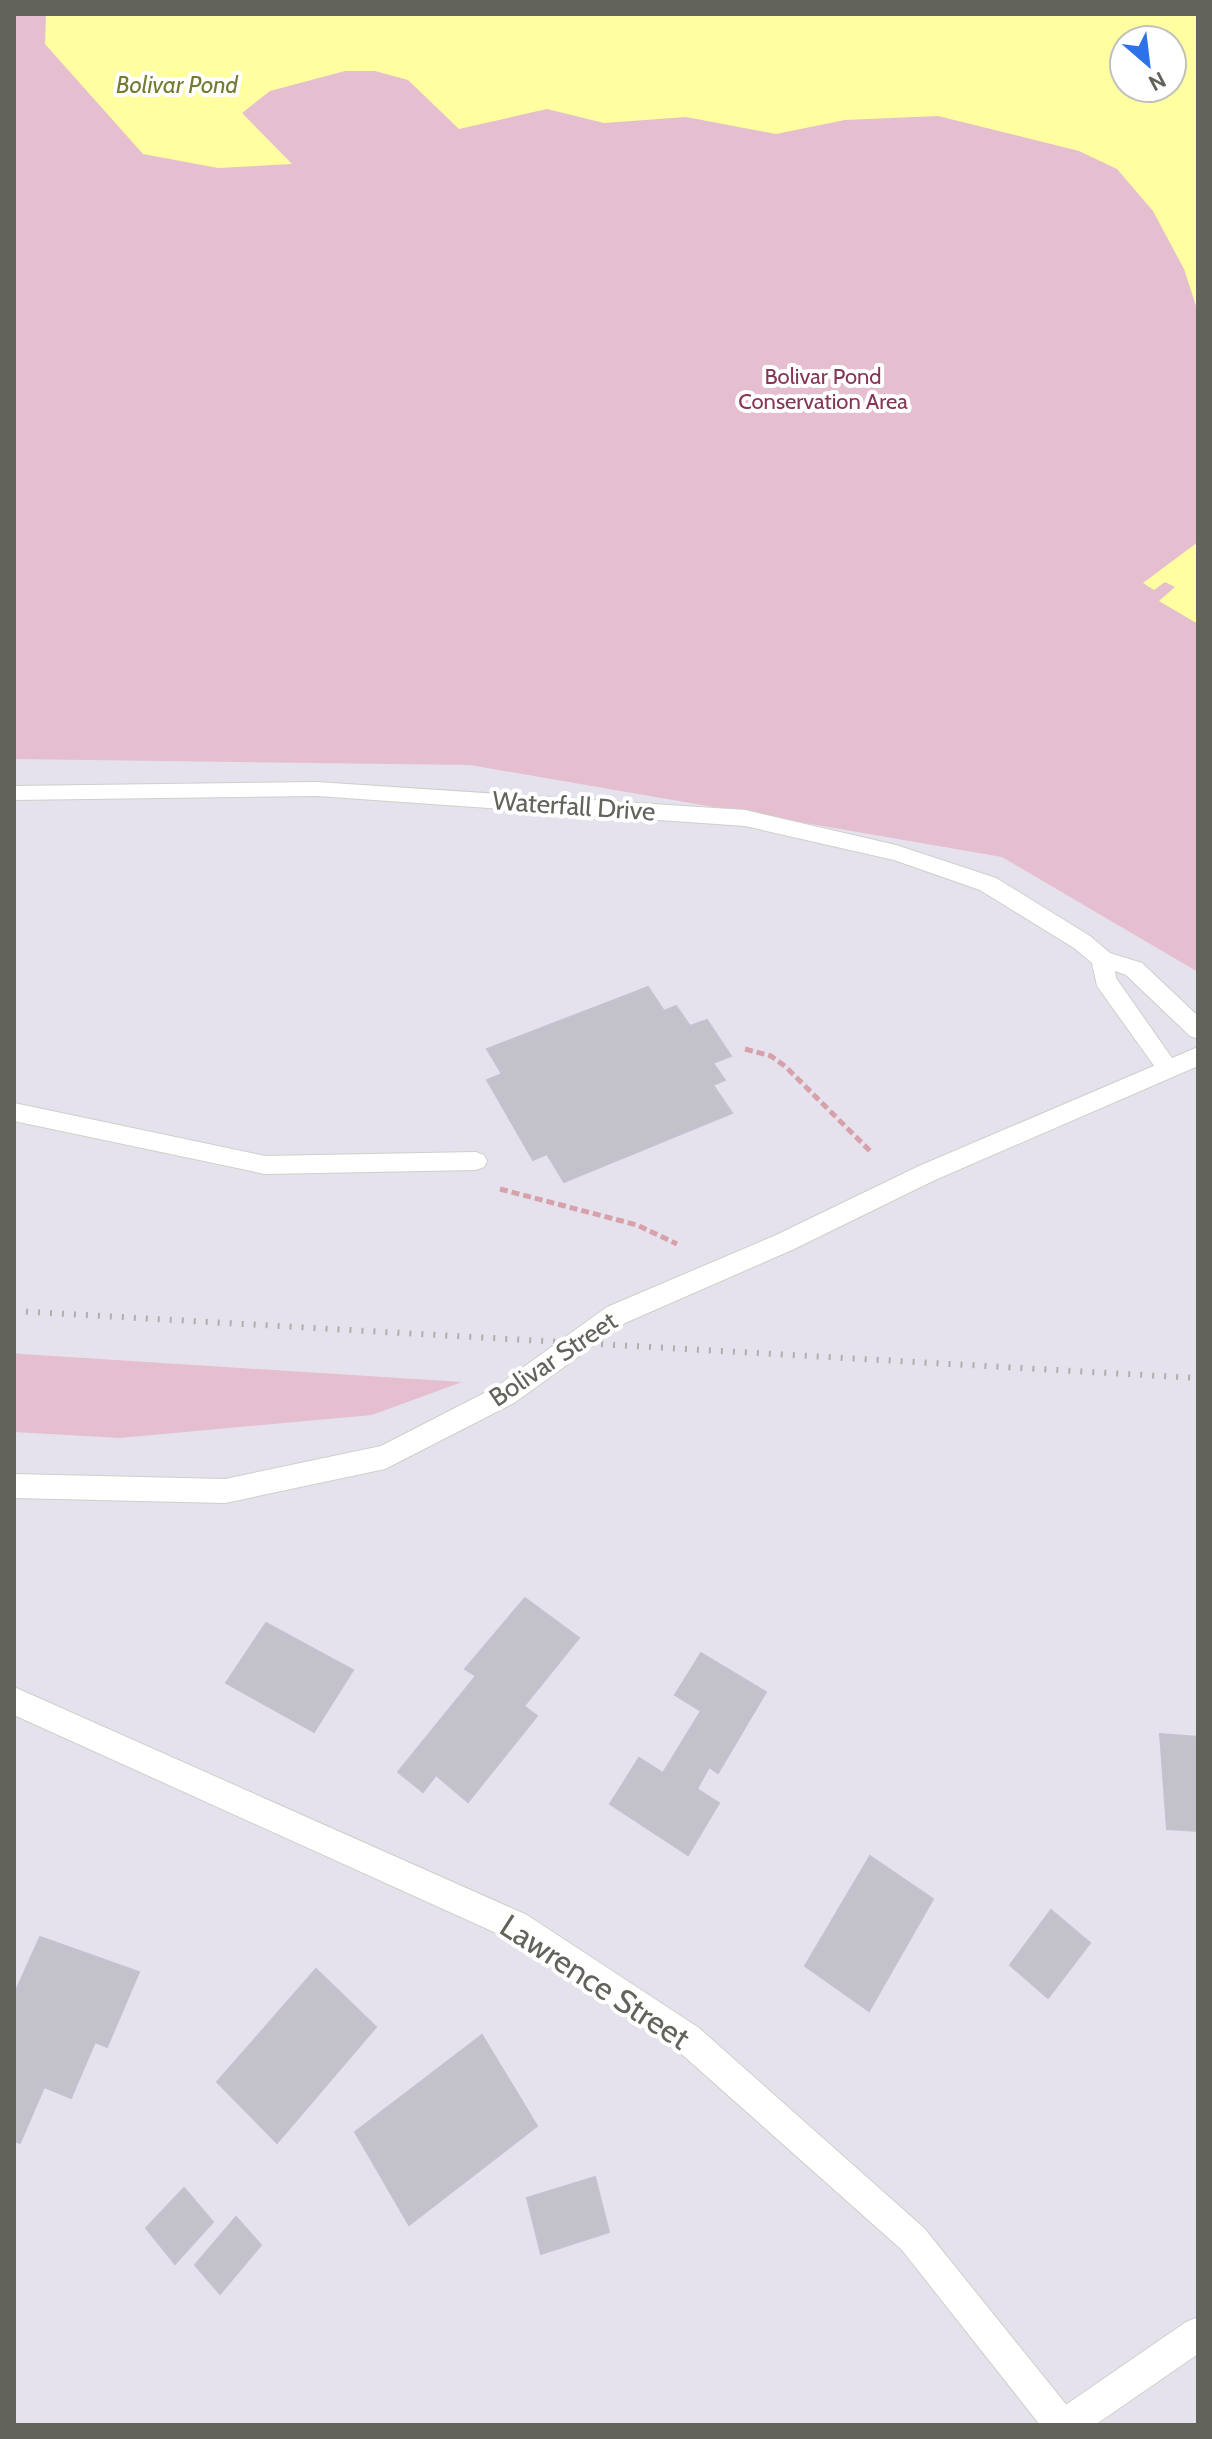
<svg xmlns="http://www.w3.org/2000/svg" width="1212" height="2439" font-family="Cabin,sans-serif">
	<style>
		.green { fill: #e5bed0; fill-rule: evenodd }
		.water { fill: #fffea1; fill-rule: evenodd }
		.building { fill: #c3c1ca; stroke: #c5c1d2; stroke-width: 2 }
		.lines { fill: none; stroke-linecap: round; stroke-linejoin: round }
		.service-casing { stroke: #ced0c9; stroke-width: 2 }
		.minor-casing { stroke: #ced0c9; stroke-width: 2 }
		.tertiary-casing { stroke: #ced0c9; stroke-width: 2 }
		.path { stroke: #d7a1ab; stroke-width: 5; stroke-dasharray: 8 4; stroke-linecap: butt }
		.service { fill: #fff; fill-rule: evenodd }
		.minor { fill: #fff; fill-rule: evenodd }
		.tertiary { fill: #fff; fill-rule: evenodd }
		.rail { stroke: #aeafad; stroke-width: 6; stroke-dasharray: 2 10; stroke-linecap: butt }
		.labels { text-anchor: middle; stroke-width: 8; stroke-linejoin: round; paint-order: stroke }
		.far-park-label { font-size: 22px; fill: #873656; stroke: #fff }
		.far-water-label { font-size: 24px; font-style: italic; fill: #767b2f; stroke: #fff }
		.street-label { font-size: 26px; fill: #62635b; stroke: #fff }
		.near-street-label { font-size: 32px; fill: #62635b; stroke: #fff }
	</style>
	<rect width="100%" height="100%" fill="#e6e2ed"/>
	<!-- green -->
	<path class="green" d="M14,14H1198V972L1002,857L470,765L14,759ZM1124,40H1172V88H1124Z
		M14,1353L22,1354L462,1382L372,1415L120,1438L14,1432Z"/>
	<!-- water -->
	<path class="water" d="M46,14H1198V312L1184,269L1153,211L1117,169L1079,151L938,116L845,120L776,134L686,117L604,123L547,109L459,129L408,80L375,71H345L270,91L242,113L292,164L218,168L143,154L45,44ZM1124,40H1172V88H1124Z
		M1198,542V624L1159,601L1175,587L1165,582L1154,590L1143,583Z"/>
	<!-- building -->
	<path class="building" d="M648,987L664,1011L676,1006L690,1026L707,1020L731,1056L713,1063L725,1080L713,1085L732,1113L564,1182L547,1154L533,1160L487,1080L502,1074L487,1049Z
		M525,1598L579,1638L524,1706L537,1716L468,1802L436,1775L423,1792L398,1772L476,1676L465,1669Z
		M266,1623L353,1670L314,1732L226,1683Z
		M701,1653L766,1692L718,1773L709,1767L697,1789L719,1803L688,1855L610,1804L639,1758L663,1773L701,1711L675,1695Z
		M1160,1734L1198,1737V1831L1167,1829Z
		M870,1856L933,1899L869,2011L805,1966Z
		M1051,1910L1090,1943L1048,1998L1010,1965Z
		M40,1937L139,1972L107,2047L95,2042L71,2098L44,2087L20,2143L14,2141V1995Z
		M316,1969L376,2027L277,2143L217,2082Z
		M482,2035L537,2126L409,2225L355,2132Z
		M595,2177L609,2232L541,2254L527,2198Z
		M184,2188L213,2222L175,2264L146,2228Z
		M236,2217L261,2245L220,2294L195,2265Z"/>
	<g class="lines">
		<defs>
			<path id="service" d="M14,1103L265,1156L476,1152L484,1155L487,1161L484,1167L476,1170L265,1174L14,1121Z"/>
			<path id="minor" d="M317,782L745,810L896,845L996,878L1090,936L1110,953L1142,963L1198,1016V1039L1190,1036L1126,975L1115,971L1116,978L1179,1068L1176,1074L1168,1077L1160,1074L1097,986L1092,963L1074,948L980,890L894,860L745,826L317,796L14,800V786Z
				M1198,2317V2354L1095,2425H1049L1054,2413L1186,2322Z"/>
			<path id="tertiary" d="M1198,1047V1066L935,1180L792,1250L625,1323L514,1403L385,1469L225,1503L14,1498V1474L225,1479L381,1446L496,1387L607,1307L774,1236L919,1166Z
				M14,1687L527,1915L699,2028L924,2228L1073,2413L1078,2425H1040L902,2250L677,2050L505,1937L14,1715Z"/>
		</defs>
		<!-- service casing -->
		<use href="#service" class="service-casing"/>
		<!-- minor casing -->
		<use href="#minor" class="minor-casing"/>
		<!-- tertiary casing -->
		<use href="#tertiary" class="tertiary-casing"/>
		<!-- path -->
		<path class="path" d="M745,1049L771,1056L786,1067L872,1153
			M500,1189L637,1225L677,1244"/>
		<!-- service -->
		<use href="#service" class="service"/>
		<!-- minor -->
		<use href="#minor" class="minor"/>
		<!-- tertiary -->
		<use href="#tertiary" class="tertiary"/>
		<!-- rail -->
		<path class="rail" d="M14,1311L1198,1378"/>
	</g>
	<g class="labels">
		<!-- far-park labels -->
		<g class="far-park-label">
			<text x="823" y="384">Bolivar Pond<tspan x="823" dy="25">Conservation Area</tspan></text>
		</g>
		<!-- far-water labels -->
		<g class="far-water-label">
			<text x="177" y="93">Bolivar Pond</text>
		</g>
		<!-- street labels -->
		<g class="street-label">
			<text transform="translate(574 806) rotate(4)" y="9">Waterfall Drive</text>
			<text transform="translate(553 1359) rotate(-34)" y="9">Bolivar Street</text>
		</g>
		<!-- near-street labels -->
		<g class="near-street-label">
			<text transform="translate(595 1982) rotate(33)" y="11">Lawrence Street</text>
		</g>
	</g>
	<!-- border -->
	<rect width="1212" height="2439" fill="none" stroke="#62635b" stroke-width="32"/>
	<!-- north arrow -->
	<g transform="translate(1148 64) rotate(152)"><circle r="38" fill="#ffffff" stroke="#c0c1bd" stroke-width="2"/>
	<path d="M0-6L14 30L0 20L-14 30Z" fill="#2d72e9"/>
	<text y="-12" font-size="22" font-weight="bold" text-anchor="middle" fill="#62635b">N</text>
	</g>
</svg>
